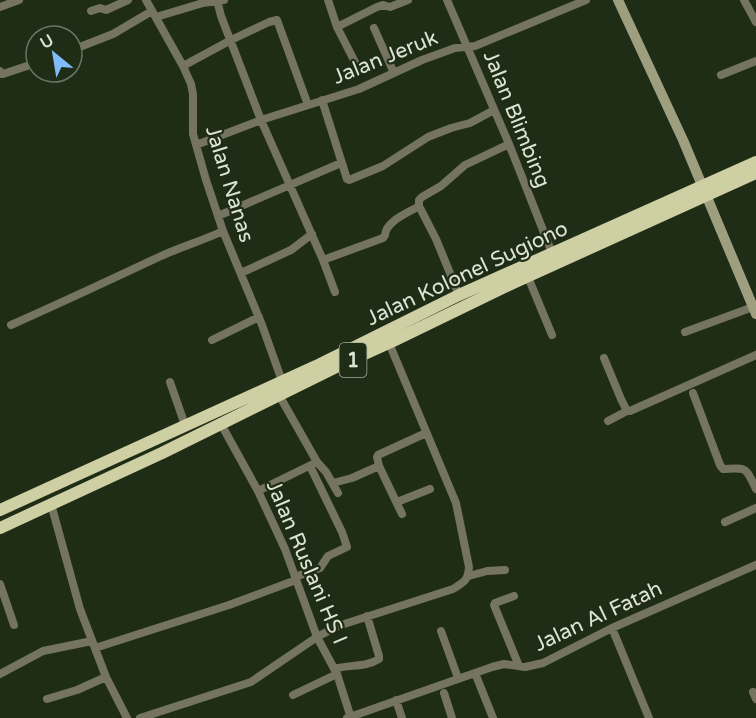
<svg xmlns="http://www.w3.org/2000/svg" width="756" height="718" font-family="'Varela Round',sans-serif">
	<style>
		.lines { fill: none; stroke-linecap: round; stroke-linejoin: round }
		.minor { stroke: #747460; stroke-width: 8 }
		.secondary { stroke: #9e9f7f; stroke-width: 10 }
		.trunk { stroke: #cecfa2; stroke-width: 12 }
		.labels { text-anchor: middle; stroke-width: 4.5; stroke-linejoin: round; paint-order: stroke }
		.shield { fill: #202d16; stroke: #a4ad9c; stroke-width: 1.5 }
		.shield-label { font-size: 20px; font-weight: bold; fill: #dce4d6 }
		.street-label { font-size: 21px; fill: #dce4d6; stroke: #202d16 }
	</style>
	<rect width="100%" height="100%" fill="#202d16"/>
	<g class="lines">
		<!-- minor -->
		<path class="minor" d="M146,0L183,66L191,84L193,94V134L206,180L223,231L262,325L282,381
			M217,0L221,16L261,120L323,260L383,238L385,235C386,221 408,213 419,206
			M328,0L337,27L359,70
			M447,0L509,144L552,253
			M744,0L756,22
			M0,7L19,0
			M91,11L100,8L106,10L128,0
			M156,17L203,3L224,0
			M337,27L377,7L383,5L390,7L408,0
			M374,28L394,73
			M72,50L113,34L152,11
			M183,66L231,40L269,22L277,20L308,105
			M0,71L1,74H3L36,63
			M721,75L756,61
			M322,100L347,179L349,180L383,166L428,137L451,128L470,123L494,110
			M196,145L261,120L359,89L422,60L455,48L475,46L586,0
			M218,216L341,163
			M323,260L335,292
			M241,273L291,250L312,234
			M528,277L552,335
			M459,295L436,239L419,206V200L422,197L441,186L465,165L509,144
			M11,325C61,303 110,280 159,257C180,247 202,241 223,231
			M685,332L753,307
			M212,340L259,317
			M604,358L621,399L627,411H630L756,355
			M170,382L185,425
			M693,393L720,465L723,469C747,468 745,466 756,489
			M279,395L317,462L326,472L338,493
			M608,421L627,411
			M221,424L258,491L285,549L317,637L337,674L351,718
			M379,466L377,457L378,455L426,433
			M333,483L352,478L379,466L402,514
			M258,491L313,464
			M397,502L430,489
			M51,504L80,609L106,677L127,718
			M725,522L756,508
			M469,576L487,571L505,570
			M295,577L320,568L328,556L347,547L342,532L310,466
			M0,584L14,625
			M514,596L495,603L494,605L519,666
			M612,628L649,718
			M441,631L458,678
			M95,648L229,605L296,580
			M334,669C349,664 365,668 379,659V656L367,616
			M475,673L493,718
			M0,674L43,651L92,641
			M753,692L756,699
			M444,693L452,718
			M293,695L337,674
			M47,699L77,690L106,677
			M396,700L402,718
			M140,718L251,682L317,637L338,626L453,589C464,582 468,581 469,567L456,503L389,343
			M347,718L492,667L504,664L525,667L543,663L612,628L756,565"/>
		<!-- secondary -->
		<path class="secondary" d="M618,0L683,140L756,314"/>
		<!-- trunk -->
		<path class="trunk" d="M0,510L316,366L459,295L756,162
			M0,528L162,453L338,366L393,341L513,283L756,173"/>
	</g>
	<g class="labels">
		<!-- shield labels -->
		<rect class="shield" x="339.5" y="343" width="27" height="34" rx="4.5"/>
		<g class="shield-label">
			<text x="353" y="367">1</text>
		</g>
		<!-- street labels -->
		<g class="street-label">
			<text transform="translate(385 57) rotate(-22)" y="7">Jalan Jeruk</text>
			<text transform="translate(517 119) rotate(68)" y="7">Jalan Blimbing</text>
			<text transform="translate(230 184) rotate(73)" y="7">Jalan Nanas</text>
			<text transform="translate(467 273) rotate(-25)" y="7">Jalan Kolonel Sugiono</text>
			<text transform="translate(307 562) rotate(67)" y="7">Jalan Ruslani HS I</text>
			<text transform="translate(598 616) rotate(-25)" y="7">Jalan Al Fatah</text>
		</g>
	</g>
	<!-- north arrow -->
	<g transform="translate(54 54) rotate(330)"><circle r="28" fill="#202d16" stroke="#6b7663" stroke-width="1.5"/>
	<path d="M0-4.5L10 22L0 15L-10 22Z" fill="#81bcfa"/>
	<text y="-9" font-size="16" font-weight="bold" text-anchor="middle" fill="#dce4d6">U</text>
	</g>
</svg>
